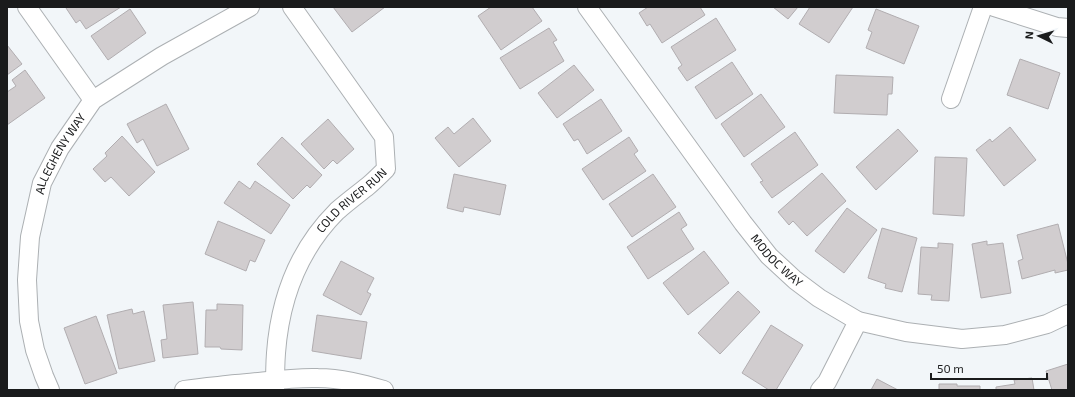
<svg xmlns="http://www.w3.org/2000/svg" width="1075" height="397" font-family="'Exo 2',sans-serif">
	<style>
		.building { fill: #d1cdcf; stroke: #b1adb0 }
		.lines { fill: none; stroke-linecap: round; stroke-linejoin: round }
		.minor-casing { stroke: #acb0b3; stroke-width: 20 }
		.minor { stroke: #fff; stroke-width: 18 }
		.labels { text-anchor: middle; stroke-width: 3; stroke-linejoin: round; paint-order: stroke }
		.street-label { font-size: 12px; fill: #1a1b1c; stroke: #f2f6f9 }
	</style>
	<rect width="100%" height="100%" fill="#f2f6f9"/>
	<!-- building -->
	<path class="building" d="M68,7H121L86,29L80,20L76,23L66,8Z
		M333,7H385L352,32Z
		M491,7H532L542,21L501,50L478,16Z
		M648,7H700L705,15L662,43L650,24L647,26L639,13Z
		M773,7H798L788,19Z
		M810,7H853L829,43L799,24Z
		M130,9L146,33L108,60L91,36Z
		M876,9L919,26L904,64L866,48L872,32L868,30Z
		M716,18L736,50L687,81L678,68L682,65L671,47Z
		M549,28L557,40L553,42L564,61L520,89L500,58Z
		M7,45L22,64L7,75Z
		M1020,59L1060,73L1048,109L1007,95Z
		M732,62L753,94L716,119L695,87Z
		M574,65L594,90L557,118L538,93Z
		M25,70L45,98L7,125V92L16,86L12,80Z
		M836,75L893,77L892,94H888L887,115L834,113Z
		M761,94L785,127L744,157L721,124Z
		M601,99L622,131L587,154L578,139L574,141L563,124Z
		M166,104L189,149L157,166L143,139L137,143L127,124Z
		M473,118L491,141L459,167L435,138L448,127L454,134Z
		M328,119L354,149L337,164L333,160L324,169L301,144Z
		M1010,127L1036,160L1004,186L976,150L990,139L992,142Z
		M898,129L918,151L876,190L856,167Z
		M795,132L818,165L772,198L760,182L763,181L751,164Z
		M122,136L155,172L129,196L111,177L105,182L93,169L107,156L105,153Z
		M282,137L322,175L310,188L307,185L293,199L257,164Z
		M629,137L638,151L634,154L646,171L603,200L582,169Z
		M935,157L967,158L964,216L933,214Z
		M822,173L846,201L807,236L793,221L789,225L778,212Z
		M454,174L506,185L500,215L464,207L463,212L447,208Z
		M653,174L676,207L632,237L609,204Z
		M239,181L250,189L255,181L290,205L271,234L224,203Z
		M847,208L877,230L844,273L815,251Z
		M679,212L687,225L681,229L694,249L648,279L627,247Z
		M218,221L265,240L255,262L250,260L246,271L205,254Z
		M1058,224L1068,264V270L1055,273V270L1022,279L1018,261L1023,259L1017,235Z
		M882,228L917,238L902,292L885,288L886,284L868,278Z
		M987,241V245L1003,243L1011,293L981,298L972,244Z
		M938,243L953,244L949,301L931,300L932,295L918,294L921,247L938,248Z
		M704,251L729,283L688,315L663,283Z
		M341,261L374,278L367,292L371,294L361,315L323,295Z
		M738,291L760,312L720,354L698,333Z
		M193,302L198,354L163,358L161,340L167,339L163,305Z
		M217,304L243,305L242,350L221,349L220,347H205L206,310H217Z
		M132,309L133,314L144,311L155,361L119,369L107,315Z
		M317,315L367,322L361,359L312,351Z
		M96,316L117,373L85,384L64,328Z
		M771,325L803,345L776,390H769L742,373Z
		M1068,364V390H1052L1046,371Z
		M1032,378L1034,390H996V387L1015,384L1014,380Z
		M877,379L898,390H871Z
		M939,384H957V386H980V390H939Z"/>
	<g class="lines">
		<defs>
			<g id="minor">
				<path d="M27,7L93,100"/>
				<path id="s1" d="M587,7L743,223L769,256L795,280L819,298L858,321L906,332L962,339L1005,335L1047,324L1068,314"/>
				<path d="M994,7L1057,27L1068,28"/>
				<path d="M951,99L983,7"/>
				<path id="s2" d="M50,390L44,376L35,350L29,321L27,280L30,237L42,183L60,148L93,100L162,56L250,7"/>
				<path d="M184,390C202,387 219,386 236,384C263,382 291,377 318,378C341,378 363,384 384,390"/>
				<path id="s3" d="M275,390C275,378 275,366 276,353C280,299 298,250 337,211C347,202 358,194 368,186C374,181 380,175 386,169L384,137L292,7"/>
				<path d="M820,390L827,382L858,321"/>
			</g>
		</defs>
		<!-- minor casing -->
		<use href="#minor" class="minor-casing"/>
		<!-- minor -->
		<use href="#minor" class="minor"/>
	</g>
	<g class="labels">
		<!-- street labels -->
		<g class="street-label">
			<text dy="4" stroke="none"><textPath href="#s2" startOffset="246">ALLEGHENY WAY</textPath></text>
			<text dy="4" stroke="none"><textPath href="#s3" startOffset="213">COLD RIVER RUN</textPath></text>
			<text dy="4" stroke="none"><textPath href="#s1" startOffset="317">MODOC WAY</textPath></text>
		</g>
	</g>
	<!-- border -->
	<rect width="1075" height="397" fill="none" stroke="#1a1b1c" stroke-width="16"/>
	<!-- north arrow -->
	<g transform="translate(1039 36) rotate(275)" stroke="#f2f6f9" stroke-width="3" paint-order="stroke">
	<path d="M0-3L7 15L0 10L-7 15Z" fill="#1a1b1c"/>
	<text y="-6" font-size="11" font-weight="bold" text-anchor="middle" fill="#1a1b1c">N</text>
	</g>
	<!-- scale -->
	<path d="M931 373v6h116v-6" fill="none" stroke="#1a1b1c" stroke-width="2"/>
	<text x="937" y="373" font-size="12" fill="#1a1b1c" stroke="#f2f6f9" stroke-width="3" paint-order="stroke">50 m</text>
</svg>
